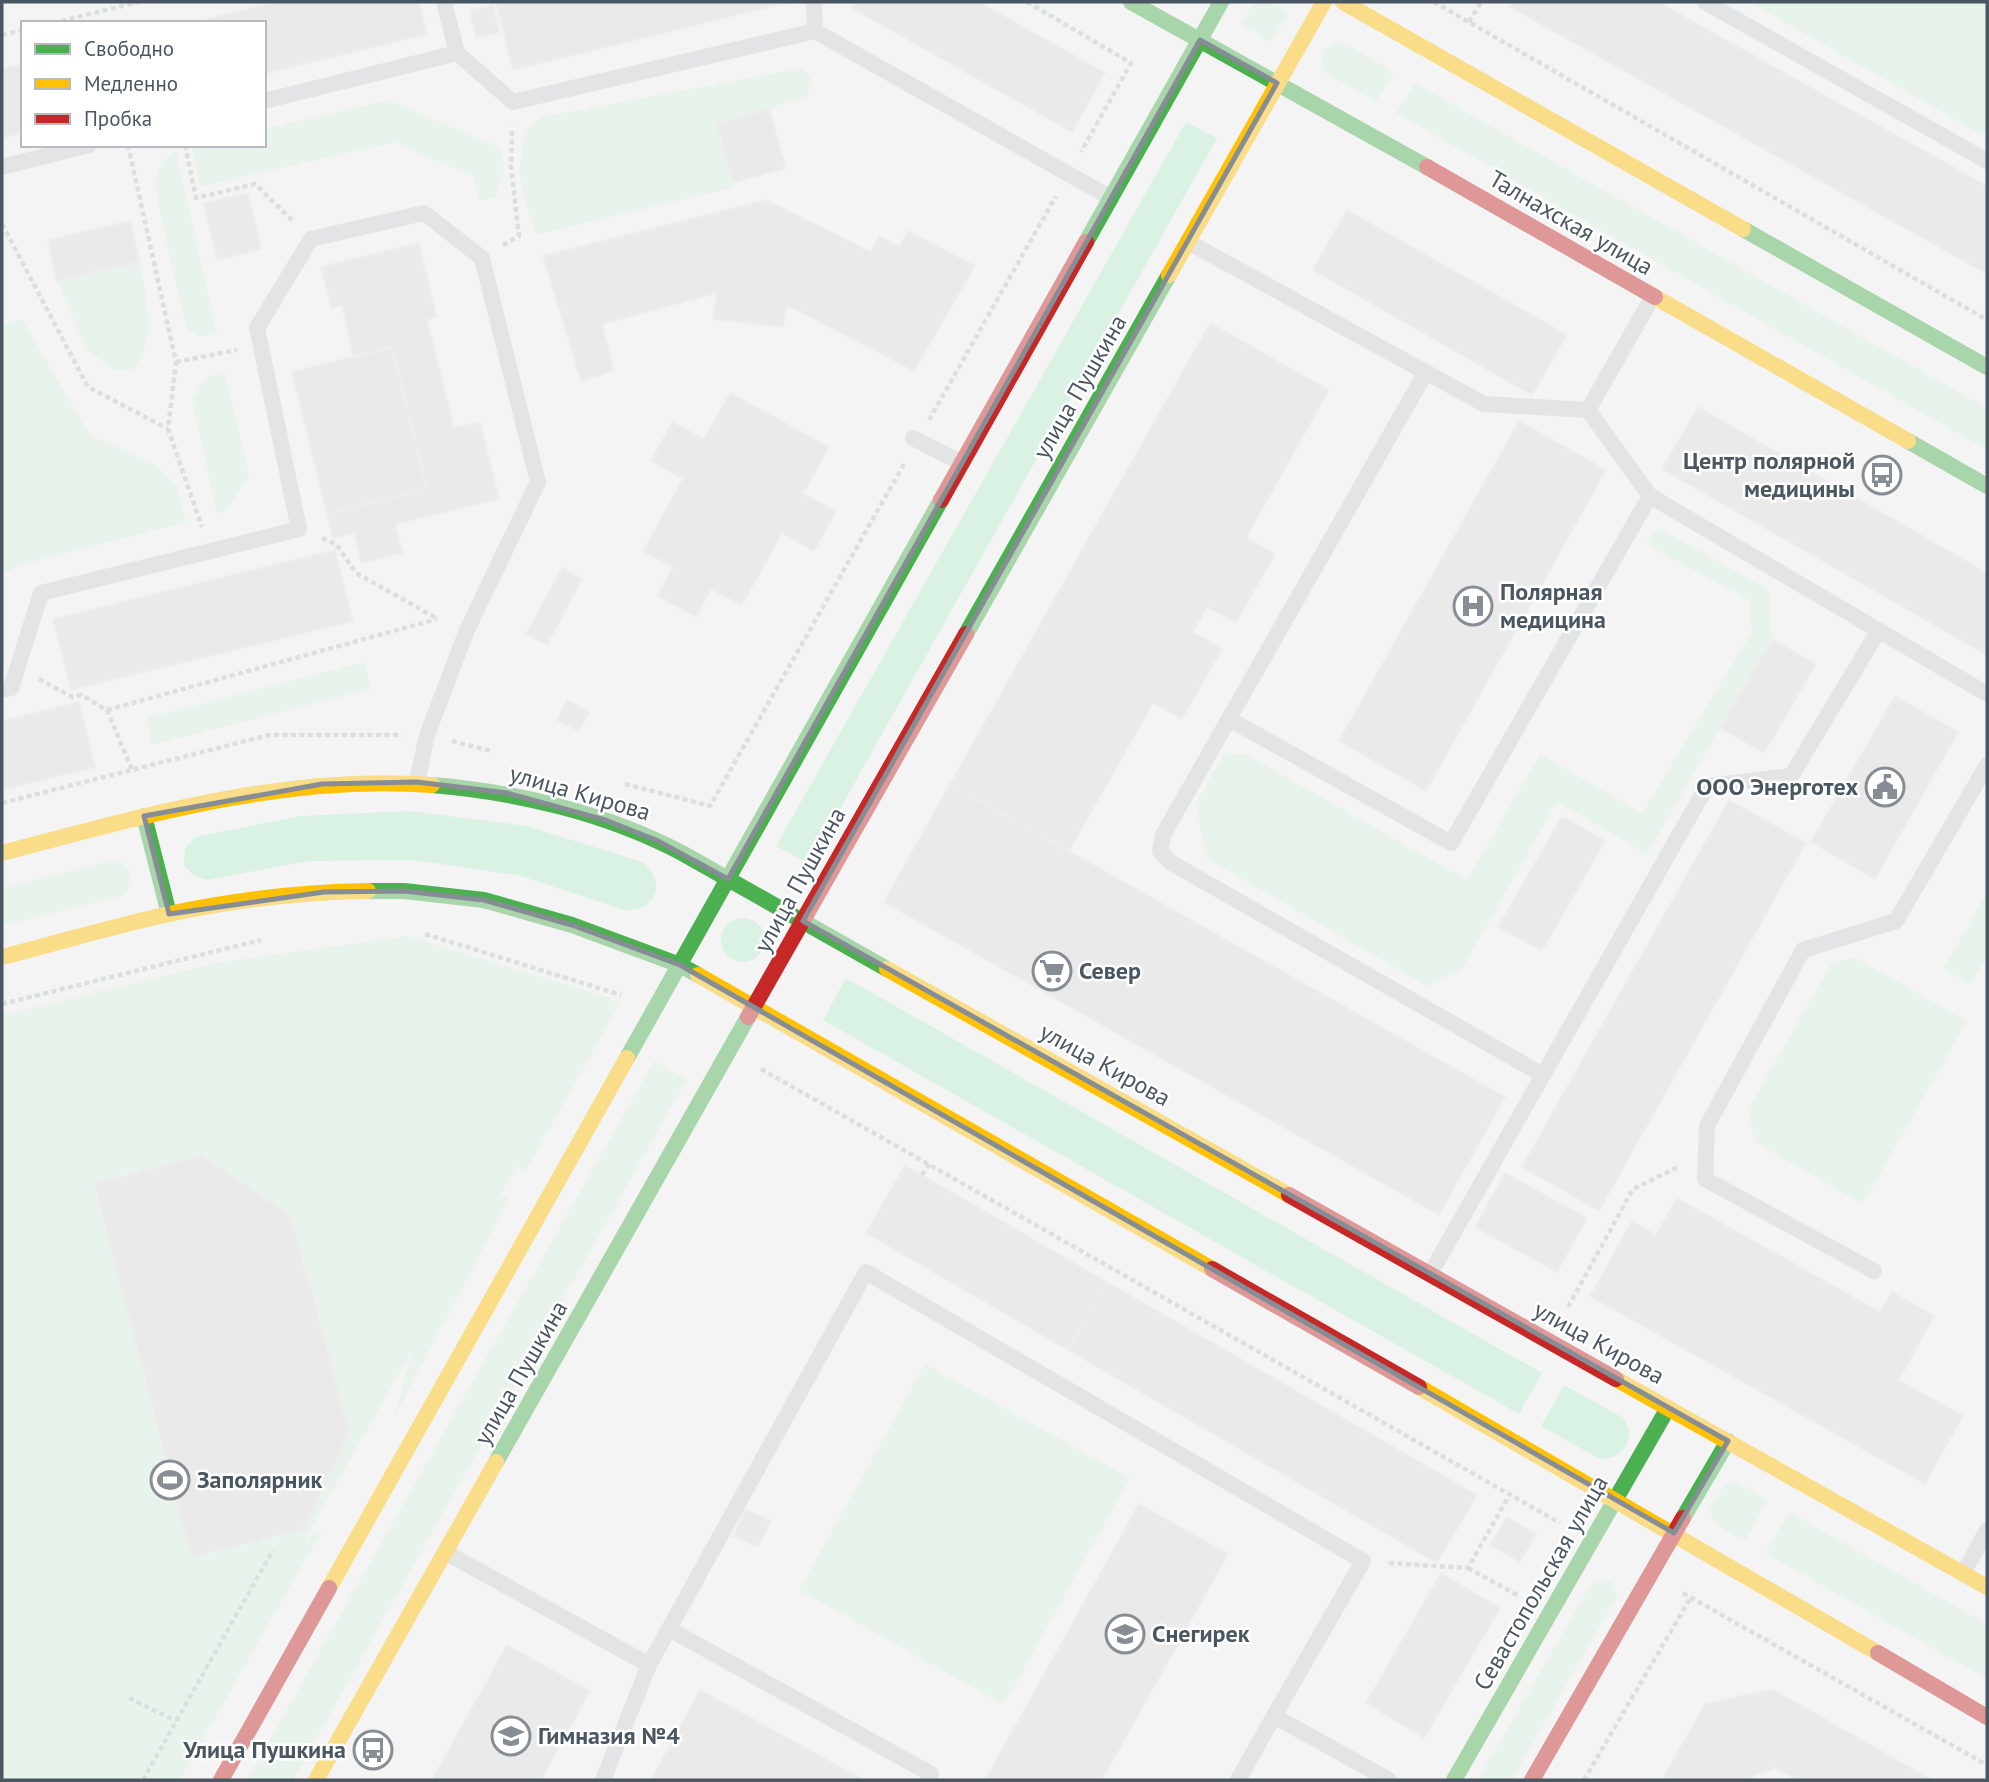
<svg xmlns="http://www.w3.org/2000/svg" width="1989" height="1782" font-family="'PT Sans',sans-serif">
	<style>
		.green { fill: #d9f2e3 }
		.building { fill: #ddddde; stroke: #e5e6e7; stroke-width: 2 }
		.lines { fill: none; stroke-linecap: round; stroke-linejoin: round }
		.path { stroke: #bcc7c4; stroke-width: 4.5; stroke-dasharray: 5 3.5; stroke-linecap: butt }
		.lane { stroke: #ced0d2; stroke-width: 16 }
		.fast { stroke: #4caf50; stroke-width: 16 }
		.slow { stroke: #ffc107; stroke-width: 16 }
		.jam { stroke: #c62828; stroke-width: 16 }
		.marked { fill: none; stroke: #868d94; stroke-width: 5; stroke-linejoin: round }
		.labels { text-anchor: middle; stroke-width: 5; stroke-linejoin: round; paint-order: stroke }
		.street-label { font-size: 24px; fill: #4a5661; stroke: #fff }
		.poi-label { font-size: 24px; font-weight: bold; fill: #4a5661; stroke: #fff; text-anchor: start }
	</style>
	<rect width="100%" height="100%" fill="#f4f4f4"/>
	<!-- green -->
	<path class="green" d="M1254,2H1271L1289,12L1271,42L1241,25Z
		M1749,2H1987V134L1977,132Z
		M1336,42L1348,45L1394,72L1376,102L1323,71L1320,64L1324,50Z
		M803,68L812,81L806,97L716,123L735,187L536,235L523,194L519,171L525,131L542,117Z
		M1415,83L1987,408V450L1396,113Z
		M388,100L501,148L504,169L496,197L480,201L474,177L395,142L200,187L191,146L264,145V129Z
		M1186,122L1217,138L809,864L776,846Z
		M176,151L217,334L199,337L186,328L158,204L155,181L162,162Z
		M140,262C146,304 159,333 133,371L114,370L87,350L57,281Z
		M22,319L90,435L154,464L176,484L186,522L21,565L2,575V324Z
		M225,372L249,476L226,511L217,513L192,400L206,377Z
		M1657,527L1769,590L1772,639L1647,854L1557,802L1461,971L1427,986L1206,858L1196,804L1223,755L1246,754L1467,880L1540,754L1642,813L1752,632L1748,600L1646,544Z
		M364,662L371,689L152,745L146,718Z
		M409,811L527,826L642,862C667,881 657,912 624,910L521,876L413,860L309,861L207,880L194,876L184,865L185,849L195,837L301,816Z
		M114,860C128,864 133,872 131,887L122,896L2,926V888Z
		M1987,892V956L1971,984L1943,969Z
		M721 940a22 22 0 1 1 44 0a22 22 0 1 1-44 0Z
		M407,936L611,998L610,1000L620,1003L526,1171L516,1166L501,1194L509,1199L394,1418L412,1351L305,1539L323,1529L180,1780H2V1015L215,963Z
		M1854,957L1967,1021L1863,1204L1755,1142L1748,1110L1831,964Z
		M846,978L1542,1373L1519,1414L823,1020Z
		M654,1061L687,1079L293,1780H247Z
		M925,1364L1130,1478L1004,1705L799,1590Z
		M1564,1385L1623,1418C1637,1439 1624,1459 1600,1459L1541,1426Z
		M1733,1483L1740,1484L1768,1500L1745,1541C1730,1533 1713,1527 1709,1510L1725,1484Z
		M1789,1512L1987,1624V1679L1765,1553Z
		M1604,1578L1614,1584L1617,1596L1512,1780H1478L1592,1582Z"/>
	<!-- building -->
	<path class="building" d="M276,2H419L427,34L264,74V23H191Z
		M496,2H789L513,70Z
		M855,2H979L1105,73L1072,132L852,8Z
		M1513,2H1658L1987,186V274L1510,7Z
		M493,5L500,32L476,38L470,10Z
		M23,64V133L2,138V69Z
		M769,109L786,168L733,183L716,123Z
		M248,193L261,249L217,260L204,203Z
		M766,200L871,252L879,236L899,247L908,231L975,266L914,371L787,305L783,327L713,319L717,293L602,324L614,371L581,381L543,256Z
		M1347,210L1567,335L1532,395L1313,270Z
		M130,221L140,262L57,281L48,240Z
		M419,243L437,317L427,320L454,428L480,422L499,499L395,524L403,553L362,563L354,533L333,538L327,514L427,489L392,347L354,357L342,305L331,308L321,267Z
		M1210,323L1329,390L1246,538L1275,554L1236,623L1207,607L1193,632L1222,649L1182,719L1153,703L1069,851L950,784Z
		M392,347L427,489L327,514L292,372Z
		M730,393L829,447L803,494L836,511L814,551L782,533L742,605L711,589L696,617L657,596L673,567L643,551L683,479L651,461L672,422L704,439Z
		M1698,407L1987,573V655L1662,469Z
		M1519,421L1606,470L1426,791L1339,741Z
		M335,550L353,621L71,690L53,619Z
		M562,568L582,579L547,645L526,634Z
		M1772,639L1816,664L1764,753L1720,728Z
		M1895,696L1958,732L1875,879L1811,842Z
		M567,700L589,712L579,731L557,720Z
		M79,702L95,767L2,790V721Z
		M950,784L1505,1097L1439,1215L884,902Z
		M1729,800L1806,843L1599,1211L1522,1167Z
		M1562,816L1605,841L1542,951L1498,927Z
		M202,1155L290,1215L321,1323L349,1433L303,1530L191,1558L94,1183Z
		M905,1165L1107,1282L1068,1350L866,1233Z
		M1505,1173L1587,1218L1557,1272L1475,1227Z
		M1677,1198L1880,1312L1892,1292L1934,1316L1899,1380L1963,1416L1925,1484L1590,1296L1632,1221L1656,1235Z
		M1107,1282L1477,1495L1437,1563L1068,1350Z
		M1139,1504L1228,1554L1102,1780H985Z
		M746,1509L771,1521L758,1547L733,1536Z
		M1507,1517L1536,1534L1520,1562L1490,1545Z
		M1441,1573L1500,1608L1424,1738L1366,1703Z
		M507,1645L590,1691L541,1780H432Z
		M1772,1689L1932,1780H1798L1775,1768L1742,1780H1662L1705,1704Z
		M700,1690L864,1780H651Z"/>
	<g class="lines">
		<!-- path -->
		<path class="path" d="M1027,2L1131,63L1081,152
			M1434,2L1987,320
			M1469,22L1481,2
			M53,23L139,2
			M2,35L23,30
			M128,145L176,362L168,429L202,527
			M185,145L196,198L255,184L293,221
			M2,224L88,387L168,429
			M503,245L519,236L511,167L512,127
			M176,362L237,350
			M929,420L1056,196
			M322,538L336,544L356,573L436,618
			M39,679L72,697L81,695L107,710L132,770
			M107,710L437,619
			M452,741L491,751
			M625,784L710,806L904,464
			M2,803L269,735H402
			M425,934L621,995
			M2,1004L261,940
			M761,1069L1560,1523
			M922,1175L929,1164
			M1568,1307L1633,1189L1680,1166
			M1389,1563L1468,1568L1510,1494
			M1468,1568L1519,1596
			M1683,1593L1987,1765
			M129,1698L176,1721
			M143,1780L273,1550
			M1584,1780L1691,1597"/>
		<!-- lane -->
		<path class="lane" d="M444,2L457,53L513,102L815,31L1111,198
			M814,2L815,31
			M1705,2L1987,161
			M264,101L457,53
			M2,167L89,145
			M1188,242L1484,404L1588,410L1653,296
			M1426,372L1163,835L1160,851L1170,862L1543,1075L1430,1274
			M1588,410L1650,496L1987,694
			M913,438L962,463
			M2,690L11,688L41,593L299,529L257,328L311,239L424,213L482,258L538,482L467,630L427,735L417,782
			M1229,719L1451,843L1650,496
			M1543,1075L1707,786L1791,776L1879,630
			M1874,1271L1705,1179L1707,1126L1803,950L1896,921L1987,765
			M445,1552L649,1665L603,1780
			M1963,1574L1987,1530
			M669,1629L931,1774
			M649,1665L866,1272L1363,1561L1274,1716
			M1238,1780L1274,1716L1389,1780"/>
		<!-- fast -->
		<path class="fast" d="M1131,2L1427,167
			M1743,229L1987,367
			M1086,242L1221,2
			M1908,441L1987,486
			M966,634L1169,275
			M432,785C517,792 606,813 682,853L887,969
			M144,816L169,914
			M368,891H404L484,900L572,925L680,965L698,975
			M627,1058L941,500
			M496,1462L748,1017
			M1683,1518L1728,1441
			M1454,1780L1668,1408"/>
		<!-- slow -->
		<path class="slow" d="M1343,2L1743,229
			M1169,275L1324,2
			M1655,297L1908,441
			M2,853C144,816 284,774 432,785
			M2,957C58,943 113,926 169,914C234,900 301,892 368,891
			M887,969L1289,1195
			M698,975L1212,1269
			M1616,1379L1987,1587
			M1419,1387L1878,1653
			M329,1588L627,1058
			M316,1780L496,1462"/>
		<!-- jam -->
		<path class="jam" d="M1427,167L1655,297
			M941,500L1086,242
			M748,1017L966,634
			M1289,1195L1616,1379
			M1212,1269L1419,1387
			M1878,1653L1987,1717
			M221,1780L329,1588
			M1532,1780L1683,1518"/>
	</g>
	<!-- marked area -->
	<path d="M0 0H1989V1782H0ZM1200,40L1277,83L803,921L1728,1441L1674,1533L680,965L572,925L484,900L404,891L324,892L169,914L144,816L322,784L417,782L507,793L605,820L656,840L728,879Z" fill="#f4f4f4" fill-opacity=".55" fill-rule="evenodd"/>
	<path class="marked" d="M1200,40L1277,83L803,921L1728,1441L1674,1533L680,965L572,925L484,900L404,891L324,892L169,914L144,816L322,784L417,782L507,793L605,820L656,840L728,879Z"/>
	<!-- icons -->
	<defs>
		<symbol id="bus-ring" viewBox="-11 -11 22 22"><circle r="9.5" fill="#fff" stroke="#868d94" stroke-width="1.5"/><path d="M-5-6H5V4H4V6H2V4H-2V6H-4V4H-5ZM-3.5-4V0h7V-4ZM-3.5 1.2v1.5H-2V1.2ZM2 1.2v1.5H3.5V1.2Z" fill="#868d94"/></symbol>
		<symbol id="hospital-ring" viewBox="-11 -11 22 22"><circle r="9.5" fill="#fff" stroke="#868d94" stroke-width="1.5"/><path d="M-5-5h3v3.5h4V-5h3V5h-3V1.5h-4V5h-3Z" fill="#868d94"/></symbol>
		<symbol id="civic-ring" viewBox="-11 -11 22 22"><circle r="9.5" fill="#fff" stroke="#868d94" stroke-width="1.5"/><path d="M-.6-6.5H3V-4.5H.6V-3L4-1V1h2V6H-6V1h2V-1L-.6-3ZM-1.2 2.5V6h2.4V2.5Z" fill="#868d94"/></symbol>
		<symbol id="supermarket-ring" viewBox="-11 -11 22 22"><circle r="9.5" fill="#fff" stroke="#868d94" stroke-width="1.5"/><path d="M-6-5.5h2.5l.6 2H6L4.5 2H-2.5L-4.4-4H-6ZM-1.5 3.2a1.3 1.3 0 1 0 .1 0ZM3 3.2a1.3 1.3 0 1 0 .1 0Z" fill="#868d94"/></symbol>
		<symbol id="stadium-ring" viewBox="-11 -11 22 22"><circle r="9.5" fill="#fff" stroke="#868d94" stroke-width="1.5"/><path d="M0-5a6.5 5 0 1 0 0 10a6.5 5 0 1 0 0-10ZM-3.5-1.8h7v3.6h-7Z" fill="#868d94"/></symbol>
		<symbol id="school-ring" viewBox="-11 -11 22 22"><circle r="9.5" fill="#fff" stroke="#868d94" stroke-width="1.5"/><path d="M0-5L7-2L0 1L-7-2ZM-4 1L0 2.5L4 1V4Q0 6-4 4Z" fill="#868d94"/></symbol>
	</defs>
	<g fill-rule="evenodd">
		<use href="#bus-ring" x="1860" y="453" width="44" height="44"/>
		<use href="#hospital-ring" x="1451" y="584" width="44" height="44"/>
		<use href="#civic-ring" x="1863" y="765" width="44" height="44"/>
		<use href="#supermarket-ring" x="1030" y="949" width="44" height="44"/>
		<use href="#stadium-ring" x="148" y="1458" width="44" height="44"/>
		<use href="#school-ring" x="1103" y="1612" width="44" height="44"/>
		<use href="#school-ring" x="489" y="1714" width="44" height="44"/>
		<use href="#bus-ring" x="351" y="1728" width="44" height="44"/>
	</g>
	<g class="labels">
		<!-- street labels -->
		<g class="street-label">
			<text transform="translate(1571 223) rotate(30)" y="8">Талнахская улица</text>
			<text transform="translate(1080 387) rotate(-60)" y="8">улица Пушкина</text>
			<text transform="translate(580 793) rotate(16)" y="8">улица Кирова</text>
			<text transform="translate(800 880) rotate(-61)" y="8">улица Пушкина</text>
			<text transform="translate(1105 1065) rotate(29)" y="8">улица Кирова</text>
			<text transform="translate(1599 1343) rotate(29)" y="8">улица Кирова</text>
			<text transform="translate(521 1373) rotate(-60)" y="8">улица Пушкина</text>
			<text transform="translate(1541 1583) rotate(-60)" y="8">Севастопольская улица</text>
		</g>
		<!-- poi labels -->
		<g class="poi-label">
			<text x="1855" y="469" text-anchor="end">Центр полярной<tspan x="1855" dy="28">медицины</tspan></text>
			<text x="1500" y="600">Полярная<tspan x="1500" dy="28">медицина</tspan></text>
			<text x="1858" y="795" text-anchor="end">ООО Энерготех</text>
			<text x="1079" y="979">Север</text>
			<text x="197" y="1488">Заполярник</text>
			<text x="1152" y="1642">Снегирек</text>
			<text x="538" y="1744">Гимназия №4</text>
			<text x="346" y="1758" text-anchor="end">Улица Пушкина</text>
		</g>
	</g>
	<!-- border -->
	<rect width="1989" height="1782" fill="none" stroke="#4a5661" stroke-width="7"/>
	<!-- legend -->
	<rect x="21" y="21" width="245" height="126" fill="#ffffff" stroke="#b7bbc0" stroke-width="2"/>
	<rect x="35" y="44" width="35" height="10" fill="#4caf50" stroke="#b7bbc0" stroke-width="2"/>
	<text x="84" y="56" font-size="21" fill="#4a5661">Свободно</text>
	<rect x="35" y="79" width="35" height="10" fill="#ffc107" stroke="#b7bbc0" stroke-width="2"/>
	<text x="84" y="91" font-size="21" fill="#4a5661">Медленно</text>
	<rect x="35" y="114" width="35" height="10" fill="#c62828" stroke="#b7bbc0" stroke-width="2"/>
	<text x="84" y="126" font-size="21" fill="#4a5661">Пробка</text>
</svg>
